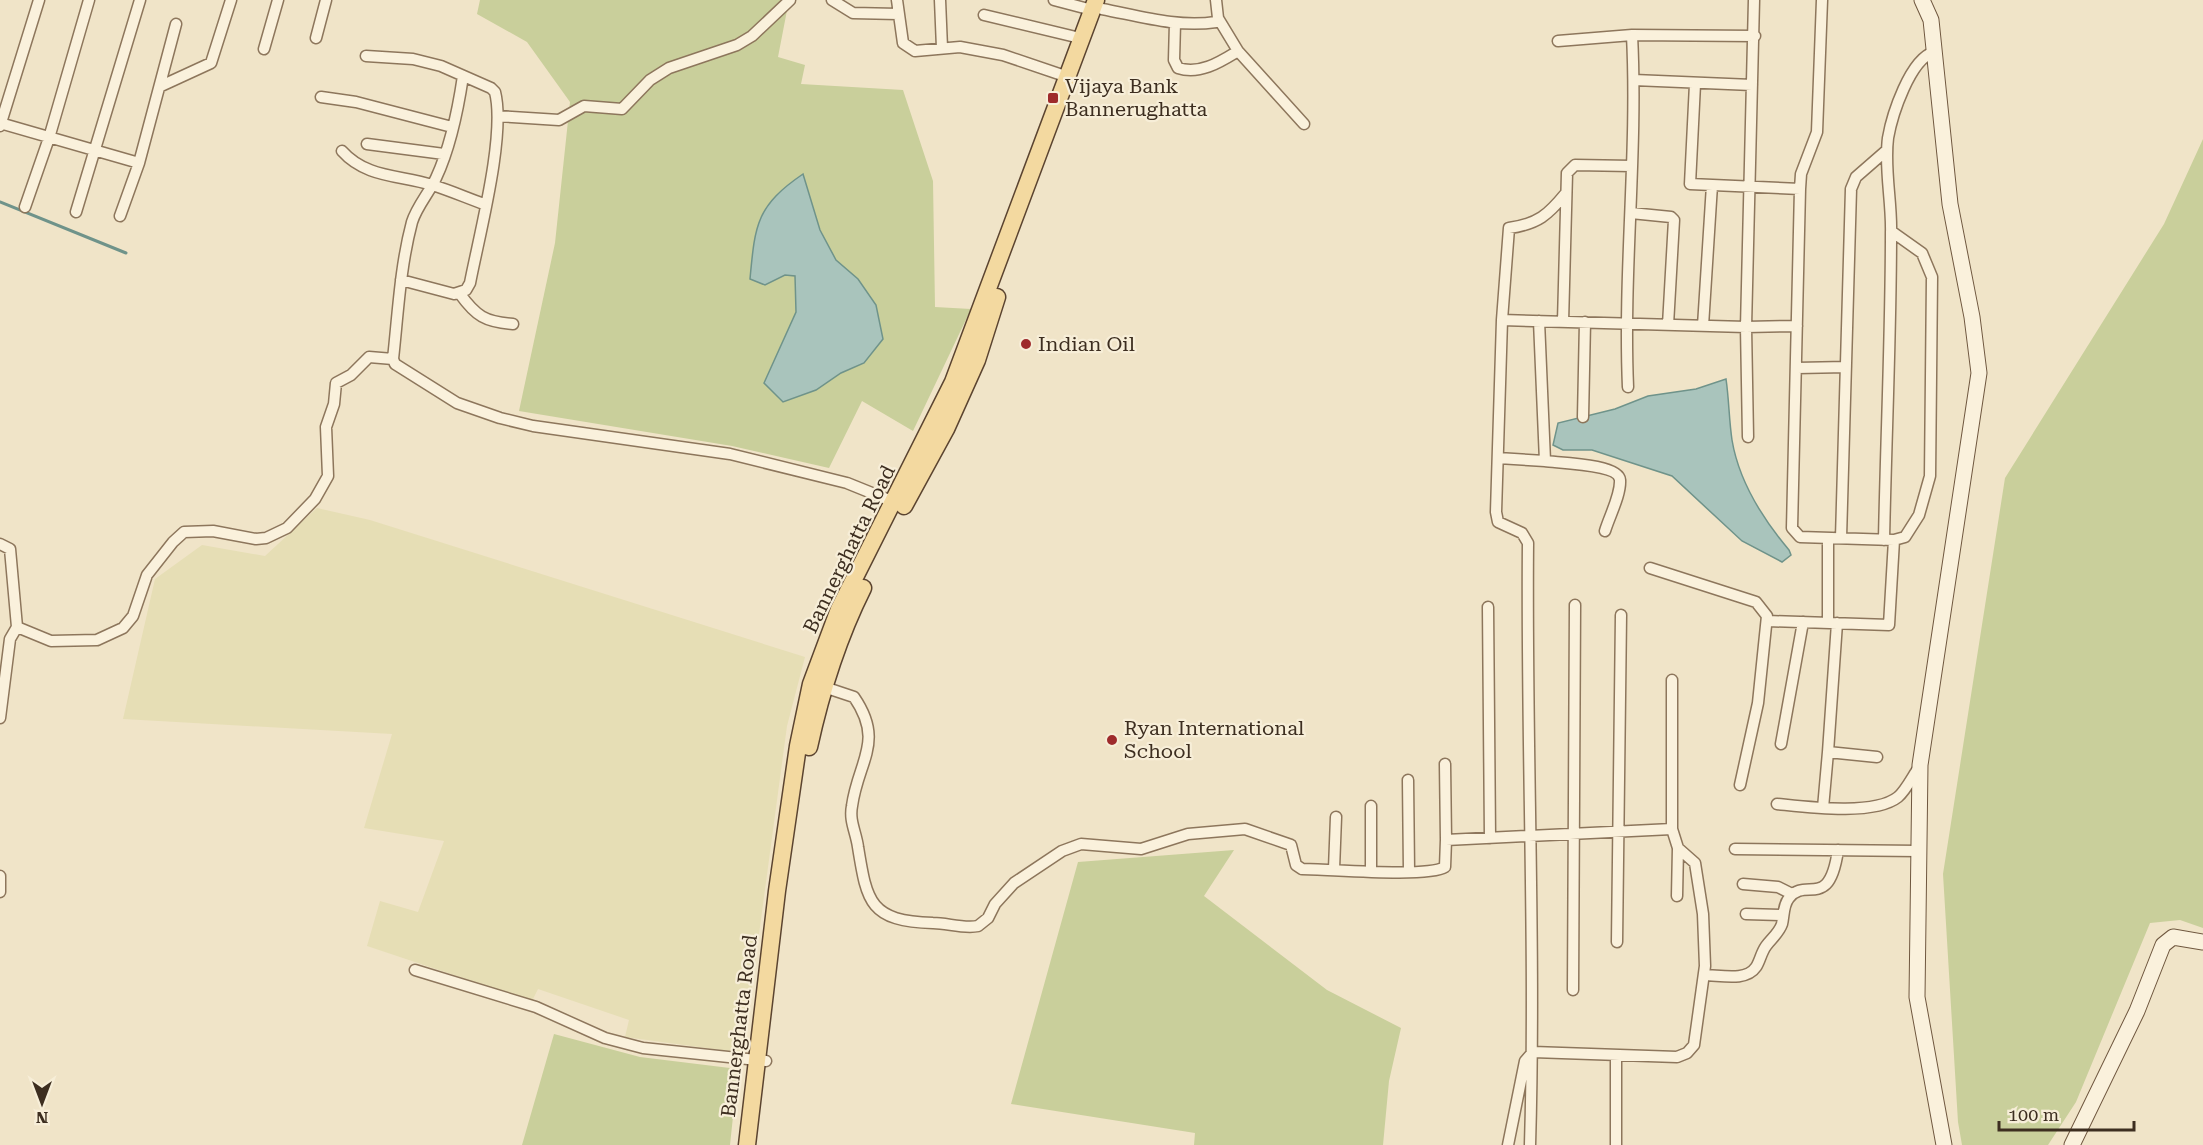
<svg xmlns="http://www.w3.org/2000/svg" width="2203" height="1145" font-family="'Roboto Serif',serif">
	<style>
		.farmland { fill: #e6deb5 }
		.green { fill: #c9cf9b }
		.water { fill: #a9c4bc; stroke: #6f938a; stroke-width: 1.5 }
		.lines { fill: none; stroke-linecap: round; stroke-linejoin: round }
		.stream { stroke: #6f938a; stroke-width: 3 }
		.street-casing { stroke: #8d765c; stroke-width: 13 }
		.secondary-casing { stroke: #6f573f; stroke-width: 17 }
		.primary-casing { stroke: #5b4430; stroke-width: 19 }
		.street { stroke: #faf1dc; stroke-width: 10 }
		.secondary { stroke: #faf1dc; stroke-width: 15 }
		.primary { stroke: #f3d9a0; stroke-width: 16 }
		.poi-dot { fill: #9e2a2b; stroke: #f7eed8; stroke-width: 2 }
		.labels { text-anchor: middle; stroke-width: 4.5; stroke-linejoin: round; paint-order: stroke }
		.poi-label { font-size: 20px; fill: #3d2e20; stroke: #f7eed8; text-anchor: start }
		.street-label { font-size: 20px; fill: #3d2e20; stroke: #f7eed8 }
	</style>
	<rect width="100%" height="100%" fill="#f0e4c8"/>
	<!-- farmland -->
	<path class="farmland" d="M317,508L370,520L805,657L787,726L743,1053L625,1037L629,1020L538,989L532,1001L367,946L380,901L418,912L444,841L364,828L392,734L123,719L155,579L202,545L265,556Z"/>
	<!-- green -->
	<path class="green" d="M480,0H789L778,57L805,65L801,84L903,90L933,181L935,307L971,309L913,431L862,401L829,468L732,446L519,411L555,243L570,102L527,42L477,14Z
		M2203,139V928L2180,920L2150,923L2076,1102L2048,1145H1962L1958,1122L1943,874L2005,478L2164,224Z
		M1234,850L1204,896L1327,990L1401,1028L1389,1081L1383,1145H1194L1195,1133L1011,1104L1078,862Z
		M554,1034L640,1057L738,1069L730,1145H522Z"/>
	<!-- water -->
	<path class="water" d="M803,174L820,230L836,260L858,279L876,305L883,339L864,363L841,373L816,390L783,402L764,383L796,312L795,276L785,275L765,285L750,279C755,225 756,206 803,174Z
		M1726,379C1729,399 1729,420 1732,440C1739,482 1762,518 1789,550L1791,555L1782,562L1742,541L1672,476L1592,450H1563L1553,445L1558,423L1615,409L1648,396L1696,389Z"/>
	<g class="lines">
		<!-- stream -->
		<path class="stream" d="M0,202L126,253"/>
		<defs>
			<path id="street" d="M832,0L853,13L898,14
				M897,0L903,43L915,51L960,47L1003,55L1065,76
				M940,0L942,48
				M1054,0L1092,10
				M1102,9C1139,16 1178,28 1216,22L1218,18L1216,0
				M984,15L1080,38
				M1218,18L1238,51L1304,124
				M1175,23L1174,60L1178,68C1200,75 1220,62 1238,51
				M316,38L326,0
				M1558,41L1632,35L1755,36
				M264,49L278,0
				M366,56L413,59L441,66L491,88L495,92C506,135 479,236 470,283L466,290L454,294L401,280
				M463,76C458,110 451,146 436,178C429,193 417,206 412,222C400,267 398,314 393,359L395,364L457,403L500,418L533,426L730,454L847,483L894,502
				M1634,80L1752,85
				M1695,84L1690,184L1800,189
				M161,86L211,63L231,0
				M321,97L356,102L452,127
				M498,116L559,120L584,106L622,109L650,80L669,68L737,45L752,36L790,0
				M0,123L139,163
				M0,126L39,0
				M367,144L444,154
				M342,151C366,178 400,175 432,185C449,190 467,198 484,204
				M25,207L49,138L89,0
				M76,212L140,0
				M1631,213L1671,217L1674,220L1668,325
				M120,216L139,163L176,24
				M1891,231L1922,253L1932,277L1930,476L1919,515L1905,537L1894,540
				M460,294C476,316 485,322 513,324
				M1502,320L1509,228C1538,224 1548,215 1566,193
				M1563,322L1567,173L1575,165L1632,166
				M1703,326L1712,185
				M1797,368L1846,367
				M1628,387C1623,269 1638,152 1632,35
				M1583,417L1585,322
				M1748,437L1746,327L1797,326
				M1498,458L1545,461L1539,321
				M1545,461C1558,463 1619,464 1620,480C1621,495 1609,517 1605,531
				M1841,538L1851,189L1856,177L1887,150
				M1884,540C1886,438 1891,335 1891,233C1892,202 1884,169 1888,138C1892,115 1910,59 1934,52
				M0,544L10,549L17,627L10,639L0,718
				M1650,568L1756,602L1767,616L1758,703L1740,785
				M1488,607L1490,838
				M1768,621L1889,625L1894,540L1800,537L1792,528L1800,189L1801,174L1817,132L1822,0
				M1828,623V538
				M1837,623L1828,752L1877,757
				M17,627L51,641L97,640L123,628L133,616L147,575L173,542L184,532L213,531L256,539L266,538L287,528L315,499L328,476L326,427L334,404L336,383L351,375L369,357L393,359
				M824,687L854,697C885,742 858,761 852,806C849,821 856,832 858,847C867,903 870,921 933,923C947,923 964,929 978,926L988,918L995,904L1014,883L1062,851L1081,844L1141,849L1188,834L1245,829L1291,845L1296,865L1302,869C1329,869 1427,878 1445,867L1446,840L1672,829
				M1781,744L1803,622
				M1445,764L1446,840
				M1408,780L1409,871
				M1777,804C1807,807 1874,816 1898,797C1907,789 1913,775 1920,766
				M1823,808L1828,752
				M1735,849L1919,851
				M1334,869L1336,817
				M1371,870V806
				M0,876V892
				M1743,884L1778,887L1792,894
				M1677,896L1678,848
				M1746,914L1783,915
				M1617,942L1621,615
				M415,970L536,1007L605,1038L643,1048L766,1061
				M1704,975C1720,975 1746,982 1756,967C1760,961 1761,953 1766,946C1771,939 1779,933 1782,924C1784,916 1783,905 1789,898C1806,876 1829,912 1838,850
				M1573,990L1575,605
				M1508,1145L1525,1061L1533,1052L1677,1057L1687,1053L1694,1045L1705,966L1703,914L1695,863L1678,848L1672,829V680
				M1530,1145C1536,945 1526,744 1528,543L1522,533L1498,522L1496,512L1502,320L1746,327L1754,0
				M1616,1145V1055"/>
			<path id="secondary" d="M1922,0L1931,20L1950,204L1972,317L1979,373L1920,765L1917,997L1944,1145
				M2072,1145L2137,1011L2163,945L2173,937L2203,942"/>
			<path id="primary" d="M904,506L946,429L977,360L997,297
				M809,747C821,692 838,638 863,588
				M747,1145L777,891L798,746L811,684L839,609L953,382L1096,0"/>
		</defs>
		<!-- street casing -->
		<use href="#street" class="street-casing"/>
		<!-- secondary casing -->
		<use href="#secondary" class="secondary-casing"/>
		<!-- primary casing -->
		<use href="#primary" class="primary-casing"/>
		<!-- street -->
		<use href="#street" class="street"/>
		<!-- secondary -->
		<use href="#secondary" class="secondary"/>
		<!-- primary -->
		<use href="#primary" class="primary"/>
	</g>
	<!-- markers -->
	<g class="poi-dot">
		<rect x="1047" y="92" width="12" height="12" rx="3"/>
		<circle cx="1026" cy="344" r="6"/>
		<circle cx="1112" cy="740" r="6"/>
	</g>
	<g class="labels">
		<!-- poi labels -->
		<g class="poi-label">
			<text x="1065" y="93">Vijaya Bank<tspan x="1065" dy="23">Bannerughatta</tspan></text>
			<text x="1038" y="351">Indian Oil</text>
			<text x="1124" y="735">Ryan International<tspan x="1124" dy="23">School</tspan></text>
		</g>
		<!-- street labels -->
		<g class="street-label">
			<text transform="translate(849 549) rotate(-64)" y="7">Bannerghatta Road</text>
			<text transform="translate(739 1026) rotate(-83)" y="7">Bannerghatta Road</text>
		</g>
	</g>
	<!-- north arrow -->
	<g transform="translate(42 1103) rotate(180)" stroke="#f7eed8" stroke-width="4.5" paint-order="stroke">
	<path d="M0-4.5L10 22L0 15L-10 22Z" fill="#3d2e20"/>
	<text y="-9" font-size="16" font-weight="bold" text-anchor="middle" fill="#3d2e20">N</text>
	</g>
	<!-- scale -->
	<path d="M1999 1121v9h135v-9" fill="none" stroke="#3d2e20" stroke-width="3"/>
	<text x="2008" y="1121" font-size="18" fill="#3d2e20" stroke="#f7eed8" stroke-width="4.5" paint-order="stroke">100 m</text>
</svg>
